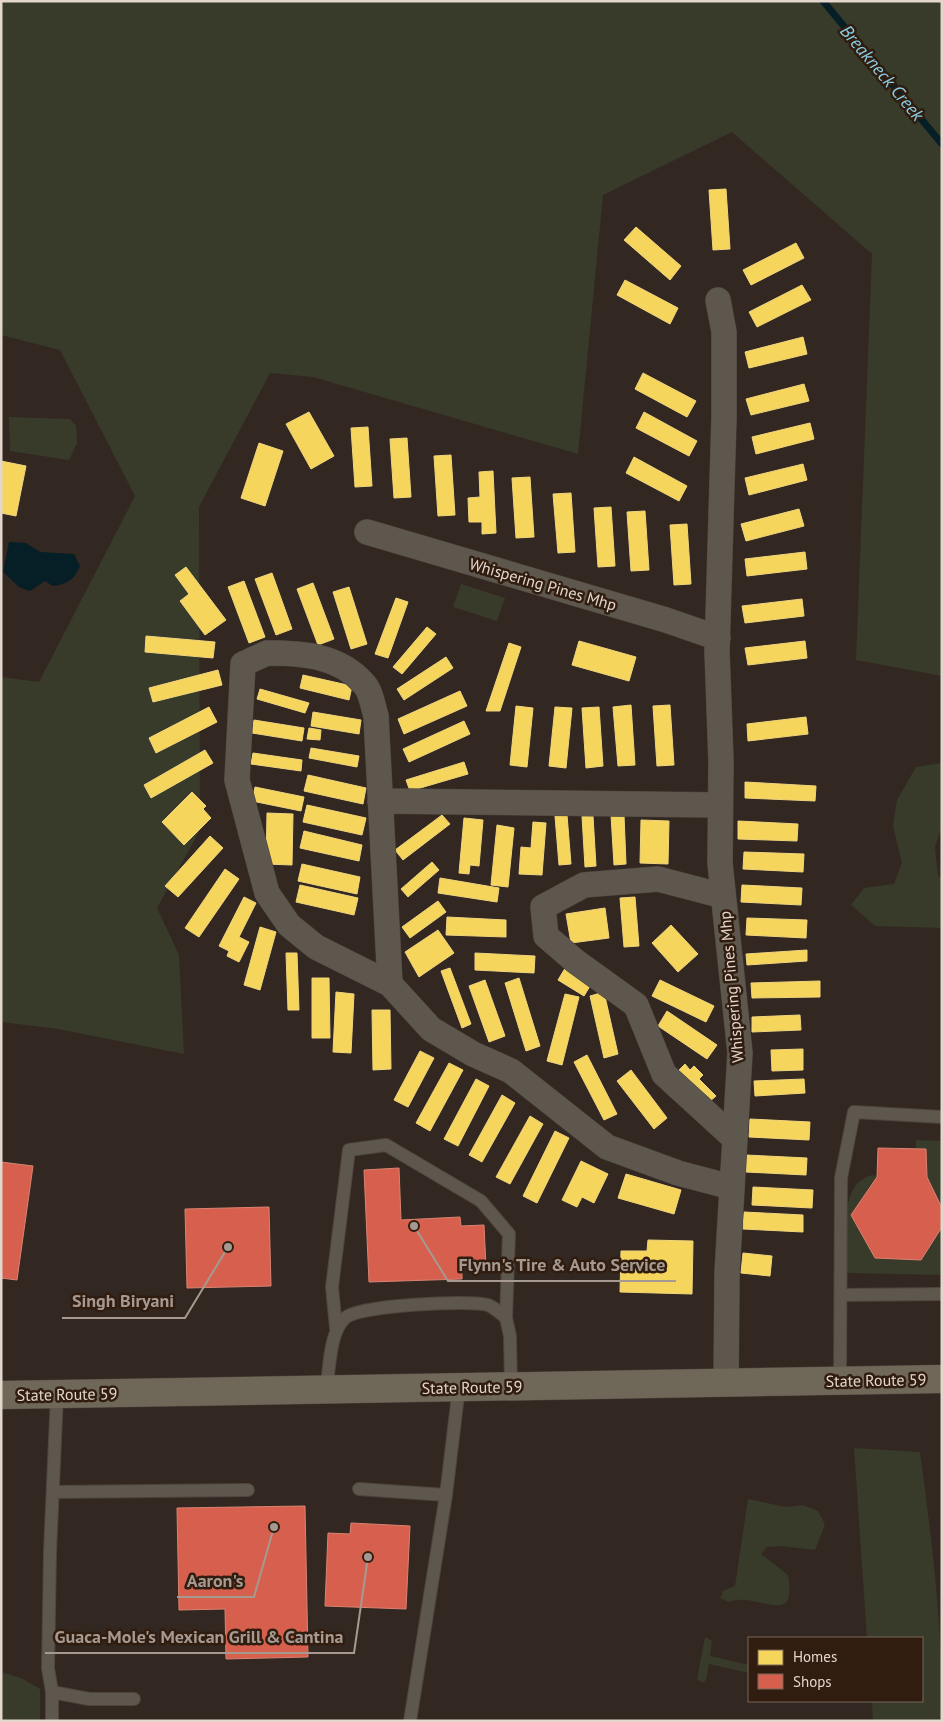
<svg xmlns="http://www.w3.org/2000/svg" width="943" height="1722" font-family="'PT Sans',sans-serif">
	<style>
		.green { fill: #383a2a }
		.water { fill: #061e26 }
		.homes { fill: #f6d55c; stroke: #f0d57e }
		.shops { fill: #d6604d; stroke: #da8373 }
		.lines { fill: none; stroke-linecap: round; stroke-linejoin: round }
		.stream { stroke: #061e26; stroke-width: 7 }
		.service-casing { stroke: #4d453e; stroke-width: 14 }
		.minor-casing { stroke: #4d453e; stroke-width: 26 }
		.primary-casing { stroke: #4d453e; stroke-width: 29 }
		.service { stroke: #5d574d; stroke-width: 12 }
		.minor { stroke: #5d574d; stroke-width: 25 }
		.primary { stroke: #6f6859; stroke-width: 28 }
		.labels { text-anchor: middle; stroke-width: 5; stroke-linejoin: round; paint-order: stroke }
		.street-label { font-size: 16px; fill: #e3d6cd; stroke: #301d0f }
		.water-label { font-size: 18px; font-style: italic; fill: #89cfe7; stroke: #301d0f }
		.leader { fill: none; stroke: #a59991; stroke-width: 2 }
		.callout-dot { fill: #a59991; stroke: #301d0f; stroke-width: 2 }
		.callout-label { font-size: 18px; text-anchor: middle; font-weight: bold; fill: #a59991; stroke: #301d0f; stroke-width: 5; stroke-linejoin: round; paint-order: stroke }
	</style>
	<rect width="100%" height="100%" fill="#332821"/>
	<!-- green -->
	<path class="green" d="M1,1H942V676L856,660L872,254L732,132L603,195L578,454L313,377L270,373L199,507L200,830L157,908L179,955L184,1054L58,1029L1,1022V677L39,682L135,496L60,350L1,335Z
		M9,417L70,419L76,426L77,443L69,460L10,451Z
		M461,584L505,598L497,621L453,607Z
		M941,763L942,825L935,847L938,876L942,878V928L875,926L851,905L864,888L894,884L902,863L893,826L897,800L916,767Z
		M916,1140L942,1141V1208L927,1177L926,1150L916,1149Z
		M873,1175L877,1177L851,1215L875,1258L921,1260L942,1227V1275L847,1273C847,1245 836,1182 873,1175Z
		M854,1448L920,1452C932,1541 943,1630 942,1721H873L872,1701H922V1638H867Z
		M748,1499L786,1507L803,1505L818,1511L825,1525L815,1550L781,1546L767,1547L761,1554L788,1575C798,1631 756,1590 729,1602L720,1598L723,1591L735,1586Z
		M705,1637L712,1641L710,1656L749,1665V1673L709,1664L706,1680L703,1683L697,1679Z
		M1,1672L21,1678L40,1689V1721H1Z"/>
	<!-- water -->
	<path class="water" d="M9,542L26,543L40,552L74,554L80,566C74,580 68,584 53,586L45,581L30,591L19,587L3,572Z"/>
	<!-- homes -->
	<path class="homes" d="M726,189L730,249L713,250L709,190Z
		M636,227L681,266L670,280L624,240Z
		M796,243L804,258L751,285L743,270Z
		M625,280L678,308L670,324L617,295Z
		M802,285L811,300L757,327L749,312Z
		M803,337L807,354L749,368L745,352Z
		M643,373L696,401L687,417L635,389Z
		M804,384L809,401L751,415L746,399Z
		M309,412L334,456L311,469L286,424Z
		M644,412L697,441L689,456L636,428Z
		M810,423L814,439L756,454L752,437Z
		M368,427L372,486L355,487L351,428Z
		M407,438L411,497L394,498L390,439Z
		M259,443L283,451L265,506L241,498Z
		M451,455L455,515L438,516L434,456Z
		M634,457L687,486L679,501L626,473Z
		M1,461L26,466L16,516L1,513Z
		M803,464L807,480L749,495L745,478Z
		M493,471L496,533L482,534V522H469L468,498L480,497L479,472Z
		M530,477L534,537L516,538L512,478Z
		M571,493L575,552L558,553L553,494Z
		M611,507L615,566L598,567L594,508Z
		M799,509L804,526L746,541L741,524Z
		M645,511L649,570L631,571L627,512Z
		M687,524L691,584L674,585L670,525Z
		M805,552L807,569L747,576L745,559Z
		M186,567L226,620L205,635L180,601L189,594L175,575Z
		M272,573L292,629L276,635L255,579Z
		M244,581L265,637L249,643L228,587Z
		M313,583L334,639L318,645L297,589Z
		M349,587L367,644L351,649L333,592Z
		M396,598L408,602L388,658L375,654Z
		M802,599L804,616L745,623L742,606Z
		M427,627L436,634L402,674L393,667Z
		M146,636L215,642L213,658L145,652Z
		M579,641L636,657L629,681L572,665Z
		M805,641L807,658L748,665L745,648Z
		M509,643L521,647L500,711H486Z
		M446,657L453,668L404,700L397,689Z
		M218,670L222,685L153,702L149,688Z
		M303,675L352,686L349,700L300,688Z
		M260,689L309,703L305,713L257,699Z
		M460,691L467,706L404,734L398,719Z
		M631,705L635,765L618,766L613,707Z
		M670,705L674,765L657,766L653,706Z
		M516,706L533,708L527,767L510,765Z
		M209,707L217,722L156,753L149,738Z
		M555,707L572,708L566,768L549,766Z
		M599,707L603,766L586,768L582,708Z
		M313,712L361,720L359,734L311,726Z
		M806,717L808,734L748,741L747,724Z
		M254,720L304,728L302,741L252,733Z
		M464,721L470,734L409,762L403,749Z
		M309,728L321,730L320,740L307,739Z
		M311,748L359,756L357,767L309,758Z
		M205,750L213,763L151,798L144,785Z
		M253,753L302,760L301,771L251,764Z
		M464,762L468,774L410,791L406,780Z
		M308,775L366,788L363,804L304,791Z
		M745,782L816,786L815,801L745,798Z
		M255,787L304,797L301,811L252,801Z
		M192,792L206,806L203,809L211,818L184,845L162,822Z
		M307,805L366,818L362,835L303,822Z
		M267,813L293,814L292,865L266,864Z
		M442,815L450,824L403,860L395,850Z
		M567,815L571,864L559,865L555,816Z
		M611,815H624L626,864L614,865Z
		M582,816H593L596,866L585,867Z
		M464,818L483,820L479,866L470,865L469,874L459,873Z
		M641,820L669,821L668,864L640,863Z
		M738,821L798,824L797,841L738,839Z
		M533,822L546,823L542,875L519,874L521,847L531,848Z
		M497,825L514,828L508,887L491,885Z
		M304,831L362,845L359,861L300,848Z
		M210,836L223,848L178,897L165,886Z
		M744,852L804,854L803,872L743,869Z
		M432,862L439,870L408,897L401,889Z
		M302,864L360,877L357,894L298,881Z
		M225,869L239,879L199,937L185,928Z
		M440,878L499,888L497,902L438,893Z
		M300,885L358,898L354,915L296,902Z
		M742,885L802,888L801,905L741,902Z
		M244,897L256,903L239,937L249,942L239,962L227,956L229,951L219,946Z
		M635,897L639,946L624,947L620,898Z
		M438,901L446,912L410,938L402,927Z
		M605,908L609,938L571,943L566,914Z
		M447,917L506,920V937L446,935Z
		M747,918L807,920L806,938L746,935Z
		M671,925L698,954L678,972L652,943Z
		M260,927L276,932L260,990L244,985Z
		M438,930L454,953L419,977L405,952Z
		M807,950V961L747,965L746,954Z
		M286,953H297L299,1010H288Z
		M475,953L535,956L534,973L475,970Z
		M567,965L593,981L584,996L558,980Z
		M450,968L471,1024L462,1028L441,971Z
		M312,978H329L330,1038H312Z
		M519,978L540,1046L526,1051L505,983Z
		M485,980L505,1036L489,1042L469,986Z
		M660,980L714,1006L706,1022L652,996Z
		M820,981V997L752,998L751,983Z
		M336,992L354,994L351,1053L333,1052Z
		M604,992L618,1054L604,1058L590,996Z
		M565,994L579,997L562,1065L547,1061Z
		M372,1010H390L391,1069L373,1070Z
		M667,1011L717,1045L707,1059L658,1026Z
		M800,1015L801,1030L752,1032V1017Z
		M803,1049V1070L772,1071L771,1050Z
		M420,1051L434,1058L408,1107L394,1100Z
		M587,1055L617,1114L604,1120L574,1062Z
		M449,1063L463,1070L430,1131L416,1123Z
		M685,1064L690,1070L694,1066L703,1075L699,1079L716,1096L709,1102L677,1072Z
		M631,1070L667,1118L654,1129L617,1081Z
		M476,1079L489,1086L458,1146L444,1139Z
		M804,1079L805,1093L755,1096L754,1081Z
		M502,1095L515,1103L482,1162L469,1155Z
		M530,1116L543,1124L510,1184L496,1177Z
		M750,1119L810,1122L809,1140L749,1137Z
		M555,1131L569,1138L537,1203L523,1196Z
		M746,1155L807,1158L806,1175L746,1172Z
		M581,1161L608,1174L594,1203L582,1197L577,1207L562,1200Z
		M626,1174L681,1190L674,1214L618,1198Z
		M753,1187L813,1190L812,1208L752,1205Z
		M744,1212L803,1215V1232L743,1229Z
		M648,1240L693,1241L692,1294L620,1292L621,1251H647Z
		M743,1253L772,1256L770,1276L741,1273Z"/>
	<!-- shops -->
	<path class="shops" d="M878,1148L926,1149L927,1177L942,1208V1227L921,1260L875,1258L851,1215L877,1177Z
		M1,1162L33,1166L17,1280L1,1278Z
		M399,1168L401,1220L460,1217L461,1226L484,1225L486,1267L462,1268V1279L369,1282L364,1170Z
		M269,1207L271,1286L187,1288L185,1209Z
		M305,1506L308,1657L226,1659L225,1609L179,1610L177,1508Z
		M351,1523L410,1526L406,1609L325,1606L328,1533L350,1534Z"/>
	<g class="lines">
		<!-- stream -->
		<path class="stream" d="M823,1L942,144"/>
		<defs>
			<path id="service" d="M842,1295L942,1294
				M336,1328L332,1287L349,1150L386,1145L481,1201L509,1234L506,1318
				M840,1380L841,1178L854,1112L942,1117
				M326,1390C330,1368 329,1333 345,1318C358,1305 468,1300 488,1305C494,1307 501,1314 506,1318L510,1336L511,1386
				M57,1395L50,1552L48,1668L52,1692L89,1699H134
				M359,1489L446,1495
				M53,1492L248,1490
				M52,1692V1721
				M410,1721L446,1495L459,1387"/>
			<path id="minor" d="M718,300L724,332V417L717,651L721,762L720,863L740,1053L727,1273L726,1383
				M367,532L666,620L718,638
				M267,653C302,653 339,655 364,684C371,691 373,707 376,716L390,984L316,947L289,925L267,893L237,780L243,664Z
				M380,801L720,805
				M723,896L658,879L584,885L543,907L546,936L575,961L636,1005L664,1074L734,1138
				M390,984L431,1029L473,1054L511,1071L607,1147L678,1173L731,1187"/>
			<path id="primary" d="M1,1395L942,1379"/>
		</defs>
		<!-- service casing -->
		<use href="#service" class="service-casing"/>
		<!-- minor casing -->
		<use href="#minor" class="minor-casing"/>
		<!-- primary casing -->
		<use href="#primary" class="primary-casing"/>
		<!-- service -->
		<use href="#service" class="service"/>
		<!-- minor -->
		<use href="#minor" class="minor"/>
		<!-- primary -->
		<use href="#primary" class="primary"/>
	</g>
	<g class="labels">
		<!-- street labels -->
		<g class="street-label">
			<text transform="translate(543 584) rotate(16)" y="6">Whispering Pines Mhp</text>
			<text transform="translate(731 987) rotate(-95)" y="6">Whispering Pines Mhp</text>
			<text transform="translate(876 1380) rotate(-1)" y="6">State Route 59</text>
			<text transform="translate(472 1387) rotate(-1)" y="6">State Route 59</text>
			<text transform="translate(67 1394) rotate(-1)" y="6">State Route 59</text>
		</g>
		<!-- water labels -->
		<g class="water-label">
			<text transform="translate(882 73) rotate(50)" y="6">Breakneck Creek</text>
		</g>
	</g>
	<!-- callouts -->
	<path class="leader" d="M414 1226L448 1281H676M228 1247L185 1318H62M274 1527L254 1597H177M368 1557L354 1653H45"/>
	<g class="callout-dot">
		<circle cx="414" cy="1226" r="5"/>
		<circle cx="228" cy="1247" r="5"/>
		<circle cx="274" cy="1527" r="5"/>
		<circle cx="368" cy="1557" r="5"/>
	</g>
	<g class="callout-label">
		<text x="562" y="1271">Flynn's Tire &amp; Auto Service</text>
		<text x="123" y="1307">Singh Biryani</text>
		<text x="215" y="1587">Aaron's</text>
		<text x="199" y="1643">Guaca-Mole's Mexican Grill &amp; Cantina</text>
	</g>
	<!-- border -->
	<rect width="943" height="1722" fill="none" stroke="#e3d6cd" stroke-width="5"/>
	<!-- legend -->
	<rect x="748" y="1637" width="175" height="65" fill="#301d0f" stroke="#78675b"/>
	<rect x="758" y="1650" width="25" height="15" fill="#f6d55c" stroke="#78675b"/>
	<text x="793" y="1662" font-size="15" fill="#e3d6cd">Homes</text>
	<rect x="758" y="1674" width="25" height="15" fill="#d6604d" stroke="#78675b"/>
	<text x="793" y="1687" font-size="15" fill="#e3d6cd">Shops</text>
</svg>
